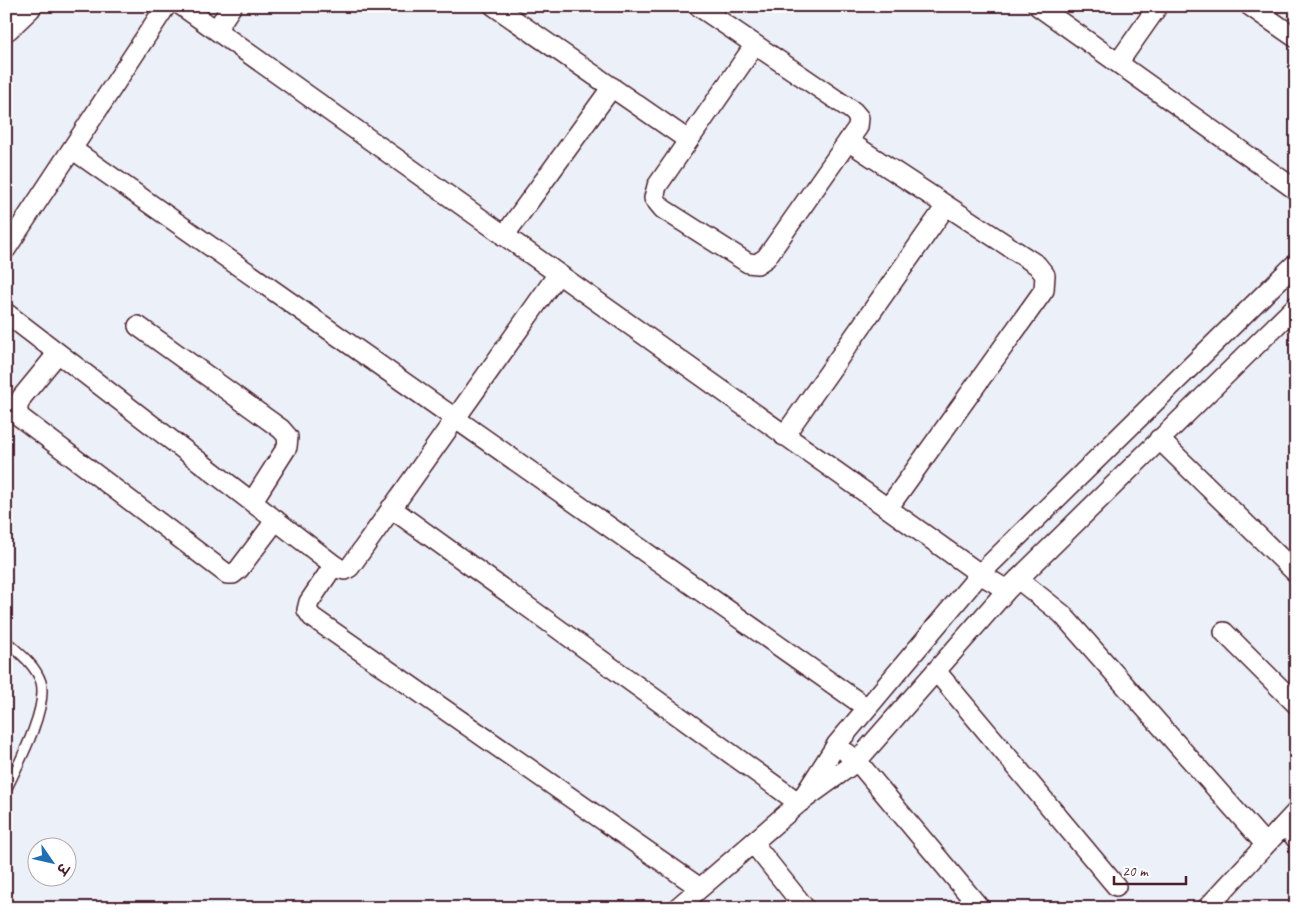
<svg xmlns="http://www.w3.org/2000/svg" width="1302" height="914" font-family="Caveat,'Playpen Sans Deva',sans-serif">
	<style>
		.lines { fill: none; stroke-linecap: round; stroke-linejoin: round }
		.service-casing { stroke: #4a1f2b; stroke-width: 12 }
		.minor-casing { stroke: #4a1f2b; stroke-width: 22 }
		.trunk-casing { stroke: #4a1f2b; stroke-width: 31 }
		.service { stroke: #fff; stroke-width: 9 }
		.minor { stroke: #fff; stroke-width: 19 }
		.trunk { stroke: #fff; stroke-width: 28 }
	</style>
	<rect width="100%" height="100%" fill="#ecf0f9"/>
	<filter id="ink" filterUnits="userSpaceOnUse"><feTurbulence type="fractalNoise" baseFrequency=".02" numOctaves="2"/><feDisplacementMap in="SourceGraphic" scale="10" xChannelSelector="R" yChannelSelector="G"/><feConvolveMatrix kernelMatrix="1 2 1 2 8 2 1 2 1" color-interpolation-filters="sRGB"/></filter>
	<g filter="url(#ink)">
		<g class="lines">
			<defs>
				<path id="service" d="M6,641C19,653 35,664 41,682C48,709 18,765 6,790"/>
				<path id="minor" d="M182,6L980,574L1007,590
					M494,6L688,140
					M698,6L853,111L859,118L858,127L766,258L757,264L748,263L663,209L654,198L657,186L754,46
					M1038,6L1296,190
					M1250,6L1296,38
					M216,30L232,6
					M1118,63L1158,6
					M848,141L1037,265L1045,275L1044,290L888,508
					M72,149L867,708
					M504,236L612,87
					M6,249L166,6
					M6,313L334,565L340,569L345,570L350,567L558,274
					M138,326L281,429L288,437L287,447L252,502
					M58,353L22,397C18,405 16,409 20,417L227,574H233L239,569L276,520
					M784,436L946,206
					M1159,439L1296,573
					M391,508L799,803
					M334,565L309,602L307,610L312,617L700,888
					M1018,579L1062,614L1265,844
					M1224,632L1296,704
					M936,671L1116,886
					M847,753L857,761L980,908
					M805,794L837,744L980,574L1296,263
					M1285,824L1296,839
					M753,843L805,908
					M677,908L799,803L857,761L1007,590L1296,306
					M1207,908L1296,812"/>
				<path id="trunk" d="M6,26L27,6"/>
			</defs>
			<!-- service casing -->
			<use href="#service" class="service-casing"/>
			<!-- minor casing -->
			<use href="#minor" class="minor-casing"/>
			<!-- trunk casing -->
			<use href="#trunk" class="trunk-casing"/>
			<!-- service -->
			<use href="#service" class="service"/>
			<!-- minor -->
			<use href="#minor" class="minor"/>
			<!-- trunk -->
			<use href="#trunk" class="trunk"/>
		</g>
	</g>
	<!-- margin -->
	<rect width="1302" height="914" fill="none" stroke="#fff" stroke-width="25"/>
	<rect x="12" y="12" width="1277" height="889" fill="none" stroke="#4a1f2b" stroke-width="2" filter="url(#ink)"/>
	<!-- north arrow -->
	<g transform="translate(52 862) rotate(124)"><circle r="24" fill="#ffffff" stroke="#b7a5aa"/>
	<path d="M0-4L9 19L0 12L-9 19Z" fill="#1f6fb2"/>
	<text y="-8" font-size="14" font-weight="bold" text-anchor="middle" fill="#4a1f2b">उ</text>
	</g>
	<!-- scale -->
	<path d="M1114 876v8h72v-8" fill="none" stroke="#4a1f2b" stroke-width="2.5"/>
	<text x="1122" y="876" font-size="15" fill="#4a1f2b" stroke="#ffffff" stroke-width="4" paint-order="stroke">20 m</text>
</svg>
